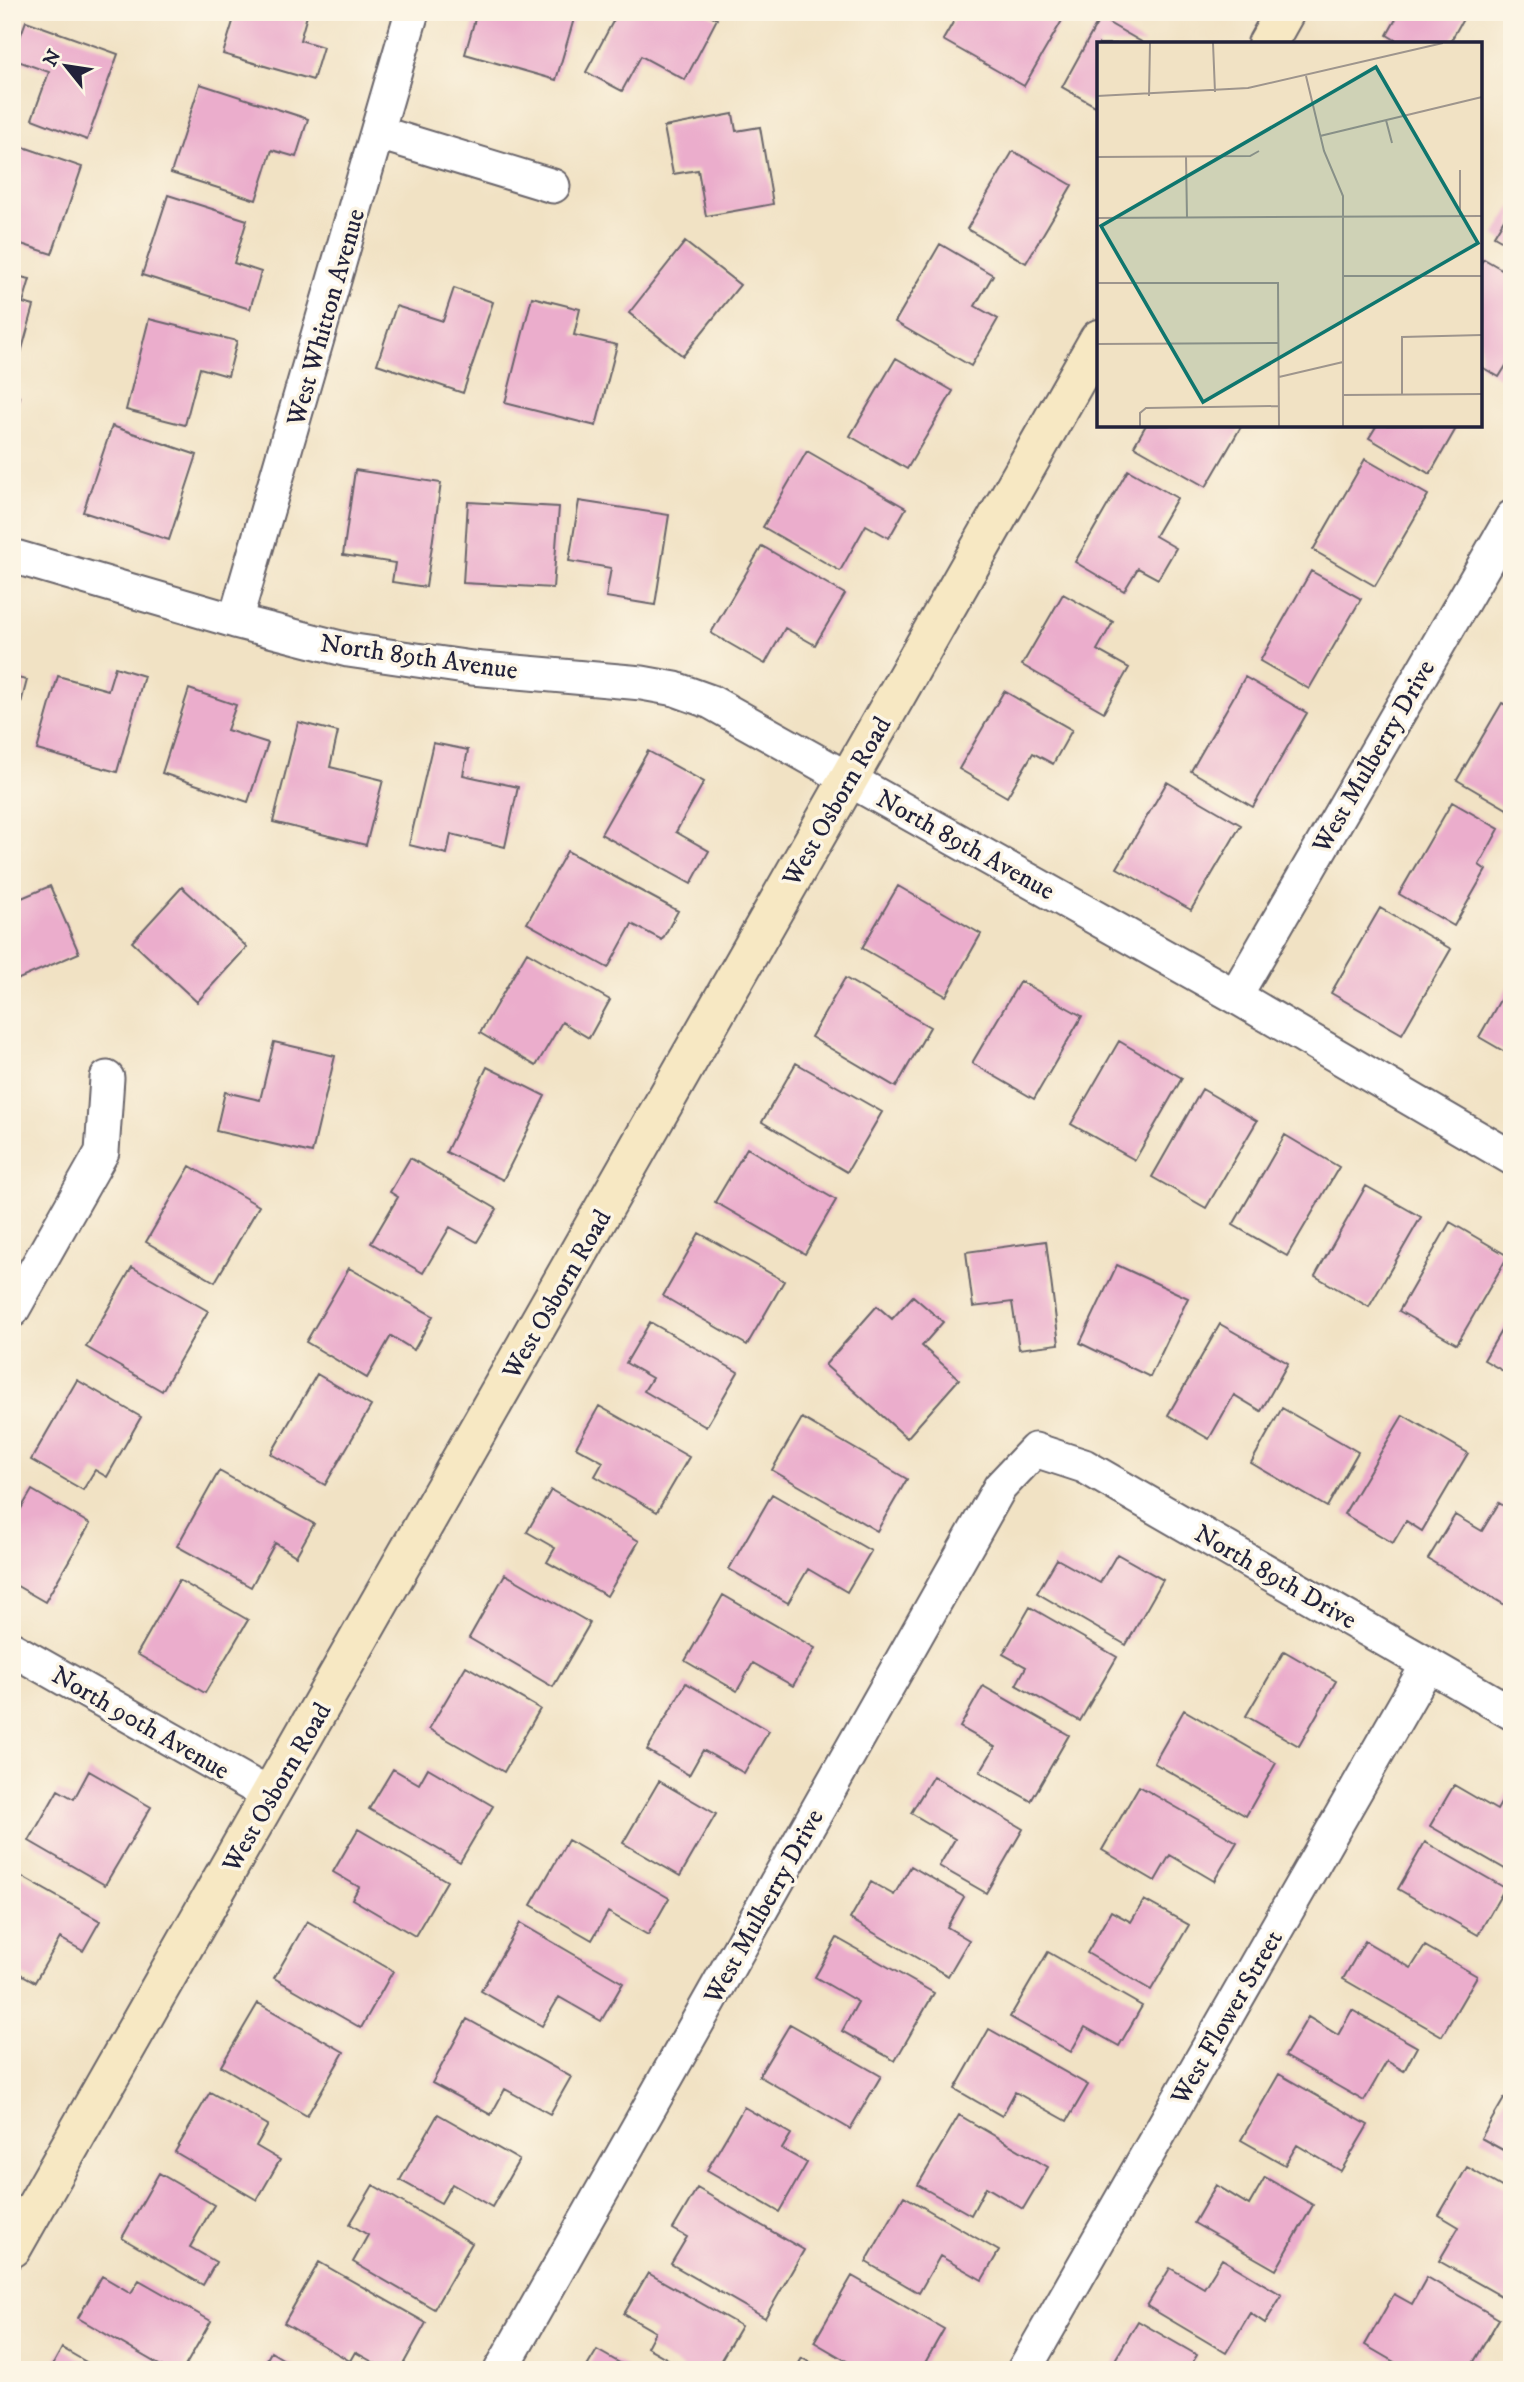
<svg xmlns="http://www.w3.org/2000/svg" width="1524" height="2382" font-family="'IM FELL DW Pica',serif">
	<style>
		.building { fill: #ebadcc }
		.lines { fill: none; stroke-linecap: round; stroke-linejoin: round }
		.street-casing { stroke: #6a656b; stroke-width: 37 }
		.secondary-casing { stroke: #6a656b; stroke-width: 42 }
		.street { stroke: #fff; stroke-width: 33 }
		.secondary { stroke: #f7e8c3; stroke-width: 38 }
		.labels { text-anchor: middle; stroke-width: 7; stroke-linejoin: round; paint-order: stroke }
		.street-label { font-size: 26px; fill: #22223b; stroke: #fcf5e5 }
		.inset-road { fill: none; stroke: #9e958d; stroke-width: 2 }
		.view { fill: #0f766e; fill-opacity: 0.15; stroke: #0f766e; stroke-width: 3.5 }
		.inset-edge { fill: none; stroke: #22223b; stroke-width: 3.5 }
	</style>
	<rect width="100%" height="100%" fill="#fcf5e5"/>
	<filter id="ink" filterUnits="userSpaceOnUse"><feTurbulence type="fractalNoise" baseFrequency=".0143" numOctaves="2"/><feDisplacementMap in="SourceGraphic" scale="14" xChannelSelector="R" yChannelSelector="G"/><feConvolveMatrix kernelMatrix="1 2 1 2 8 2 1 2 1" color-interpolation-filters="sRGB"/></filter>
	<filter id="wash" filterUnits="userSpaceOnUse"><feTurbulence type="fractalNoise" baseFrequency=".00686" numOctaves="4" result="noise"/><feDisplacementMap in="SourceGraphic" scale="28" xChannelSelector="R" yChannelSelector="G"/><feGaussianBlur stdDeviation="1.57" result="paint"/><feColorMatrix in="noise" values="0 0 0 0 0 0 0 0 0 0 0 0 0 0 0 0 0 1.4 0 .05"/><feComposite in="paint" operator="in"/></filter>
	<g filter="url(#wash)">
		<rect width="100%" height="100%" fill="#f1e2c4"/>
		<g id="blocks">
			<!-- building -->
			<path class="building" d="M236,12H308L300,40L323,47L313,80L223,54Z
				M477,12H576L556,80L465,54Z
				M618,12H705L717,19L685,80L641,56L622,91L586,72Z
				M959,12H1067L1024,86L943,40Z
				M1400,12H1467L1449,44H1402L1387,35Z
				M1100,18L1145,44H1099V108L1062,87Z
				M26,21L118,54L87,140L32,119L49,72L12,59Z
				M200,84L308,119L296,157L272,150L256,200L171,173Z
				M733,114L736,131L760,127L773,204L706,216L698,170L673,174L664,127Z
				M12,143L82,167L52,254L12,241Z
				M1013,151L1072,185L1026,263L967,229Z
				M168,195L247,220L234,263L261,272L250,309L142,275Z
				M1512,206V246L1494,236Z
				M685,242L740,285L683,356L629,313Z
				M940,244L993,275L975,306L998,319L971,366L895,322Z
				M1484,259L1512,275V356L1499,377L1480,366V264Z
				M12,275L30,279L23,303L34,306L16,371L12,370Z
				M454,288L493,302L463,393L377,364L396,306L443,321Z
				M532,297L580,309L574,335L617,345L596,426L505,403Z
				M149,319L237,341L228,376L200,368L185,425L126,410Z
				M896,358L953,391L907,469L850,436Z
				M12,395L20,397L13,420L12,419Z
				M1146,425H1242L1206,487L1134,446Z
				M1377,425H1458L1430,474L1369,438Z
				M112,426L197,455L169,540L83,512Z
				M807,451L906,508L889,538L866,525L840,571L763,527Z
				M1365,459L1428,495L1375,586L1313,550Z
				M355,470L441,483L426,587L392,582L395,563L343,555Z
				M1128,470L1177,498L1155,536L1176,548L1158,579L1138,568L1124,591L1075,562Z
				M579,501L669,515L655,605L606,597L611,568L569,561Z
				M468,502L559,507L553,588L463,583Z
				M762,546L845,594L815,645L785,628L765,664L711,633Z
				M1311,571L1361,599L1309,689L1260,661Z
				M1063,594L1113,622L1097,650L1129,668L1104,712L1022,665Z
				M115,667L144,676L117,772L37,750L58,676L108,690Z
				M12,677L27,680L13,734H12Z
				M1245,677L1307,713L1253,807L1191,771Z
				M189,689L236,705L227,730L268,743L248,802L162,773Z
				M1004,691L1072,730L1053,764L1033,753L1007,797L959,769Z
				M1502,703L1512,708V812L1457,780Z
				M298,722L338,732L330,767L383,780L366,845L273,822Z
				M433,743L468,750L463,775L518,787L505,847L451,834L447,854L409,845Z
				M648,751L704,782L676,832L709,851L691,884L601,834Z
				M1167,782L1241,825L1191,910L1117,868Z
				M1452,802L1499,829L1479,865L1486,870L1454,926L1399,894Z
				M567,851L678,911L662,940L632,924L608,968L527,923Z
				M50,886L79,953L12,982V902Z
				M898,886L981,934L946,996L862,948Z
				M182,887L247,947L197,1002L132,942Z
				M1380,908L1451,949L1402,1034L1331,993Z
				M527,952L610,1000L589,1038L562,1022L536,1066L480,1033Z
				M845,978L930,1027L896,1087L811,1037Z
				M1512,979V1056L1479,1037Z
				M1020,981L1082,1016L1034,1099L972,1063Z
				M1119,1041L1182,1078L1135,1160L1071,1124Z
				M274,1042L335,1056L312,1153L216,1131L225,1092L260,1100Z
				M796,1063L882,1112L847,1172L762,1122Z
				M487,1067L545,1096L503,1180L446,1152Z
				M1202,1089L1257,1121L1206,1208L1152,1177Z
				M1285,1135L1339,1167L1287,1256L1233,1225Z
				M747,1148L836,1200L805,1254L715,1202Z
				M410,1158L497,1209L477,1242L450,1227L423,1273L371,1243L398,1197L390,1192Z
				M190,1166L259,1206L215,1282L146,1242Z
				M1366,1186L1421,1217L1369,1307L1315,1276Z
				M1450,1222L1508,1256L1457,1344L1399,1311Z
				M699,1233L784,1281L747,1345L663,1296Z
				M1046,1241L1059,1344L1019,1349L1012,1302L973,1307L966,1252Z
				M1117,1265L1188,1298L1150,1377L1080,1343Z
				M132,1267L208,1311L162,1391L86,1347Z
				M349,1268L433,1316L414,1350L391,1336L367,1378L306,1342Z
				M913,1296L943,1322L922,1346L959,1379L907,1438L825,1365L877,1306L892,1319Z
				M1512,1312V1376L1484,1360Z
				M650,1322L738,1372L706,1427L644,1391L652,1378L626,1363Z
				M1220,1324L1288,1363L1261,1411L1234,1395L1209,1439L1168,1415Z
				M317,1374L371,1406L325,1485L271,1454Z
				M77,1380L141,1417L107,1477L95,1470L83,1490L31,1460Z
				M599,1406L689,1457L657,1512L595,1476L603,1462L576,1447Z
				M1282,1408L1358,1452L1327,1507L1251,1463Z
				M1403,1415L1468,1453L1422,1531L1406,1521L1393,1543L1344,1514Z
				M802,1418L907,1479L877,1531L772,1470Z
				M219,1471L314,1524L296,1556L275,1543L251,1587L177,1546Z
				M32,1490L90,1524L45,1602L12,1583V1524Z
				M551,1490L639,1541L607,1596L547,1562L555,1548L527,1532Z
				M772,1494L871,1551L847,1592L808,1569L788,1603L729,1569Z
				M1499,1503L1512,1511V1592L1505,1605L1428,1559L1455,1515L1482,1531Z
				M1117,1554L1163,1580L1126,1645L1037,1593L1057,1559L1100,1583Z
				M505,1574L590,1623L553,1687L469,1638Z
				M179,1580L248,1620L205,1693L137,1654Z
				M723,1595L815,1648L793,1686L753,1663L737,1691L685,1661Z
				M1030,1607L1117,1657L1080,1721L1016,1685L1026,1667L1003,1654Z
				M1284,1651L1336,1681L1299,1746L1246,1716Z
				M466,1666L540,1709L504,1772L429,1729Z
				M686,1683L769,1731L744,1773L703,1750L689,1775L647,1750Z
				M983,1686L1069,1735L1031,1801L980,1772L995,1747L960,1727Z
				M1184,1710L1276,1763L1246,1816L1154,1763Z
				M428,1768L493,1806L460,1862L369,1809L393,1769L419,1784Z
				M89,1771L151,1807L105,1885L29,1841L58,1790L74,1799Z
				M933,1776L1023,1829L986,1893L939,1866L955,1839L911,1813Z
				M659,1781L716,1814L680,1876L623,1843Z
				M1512,1784V1873L1430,1826L1454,1785L1497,1810Z
				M1139,1786L1237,1842L1214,1881L1170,1855L1155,1881L1102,1850Z
				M358,1829L447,1881L415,1936L352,1899L359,1887L333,1872Z
				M568,1840L669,1898L648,1935L608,1912L592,1940L531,1905Z
				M1425,1842L1505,1888L1478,1935L1398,1889Z
				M911,1866L964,1897L947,1927L969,1940L948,1976L850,1919L871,1882L894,1895Z
				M12,1871L100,1921L83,1951L60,1938L35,1982L12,1969Z
				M1144,1900L1189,1925L1151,1990L1087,1953L1111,1911L1131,1922Z
				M307,1921L393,1971L361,2028L274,1978Z
				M520,1923L623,1983L601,2021L559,1997L542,2026L481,1991Z
				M837,1938L934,1993L895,2061L842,2031L858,2002L815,1977Z
				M1365,1941L1411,1968L1425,1946L1477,1976L1442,2036L1343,1979Z
				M1048,1952L1142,2006L1119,2046L1085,2027L1071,2052L1010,2017Z
				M258,2003L344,2052L307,2116L221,2066Z
				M1352,2010L1417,2047L1404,2071L1387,2061L1364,2101L1285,2056L1308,2017L1338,2035Z
				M467,2019L571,2077L550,2114L505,2089L491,2115L432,2083Z
				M790,2024L881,2076L850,2129L759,2076Z
				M989,2029L1088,2085L1067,2121L1015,2092L1002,2116L955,2089Z
				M1279,2074L1368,2125L1341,2171L1297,2145L1285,2165L1241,2140Z
				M210,2092L268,2125L256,2146L280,2160L257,2200L175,2152Z
				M1505,2097L1512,2101V2155L1481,2138Z
				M744,2107L791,2134L782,2149L807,2163L779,2212L707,2170Z
				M438,2114L519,2160L492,2207L452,2184L441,2203L400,2180Z
				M959,2115L1048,2167L1023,2209L986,2187L971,2215L918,2185Z
				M1467,2167L1512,2193V2294L1508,2300L1439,2261L1459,2227L1439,2215Z
				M159,2173L214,2205L190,2247L216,2262L203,2285L122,2238Z
				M1265,2177L1313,2205L1276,2270L1194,2223L1216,2185L1249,2205Z
				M373,2185L472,2243L434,2309L353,2262L368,2235L350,2224Z
				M697,2188L804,2250L765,2318L671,2264L687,2237L673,2229Z
				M904,2196L999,2251L982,2280L940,2256L919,2293L866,2262Z
				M1222,2259L1282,2295L1265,2323L1250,2313L1226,2353L1147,2306L1170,2268L1204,2288Z
				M319,2262L426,2323L400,2370H387L355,2352L350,2361L284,2323Z
				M648,2273L741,2326L715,2370H687L647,2347L655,2332L624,2314Z
				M102,2276L131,2293L139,2280L211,2321L183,2370H168L78,2318Z
				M852,2276L944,2329L921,2370H862L814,2342Z
				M1427,2277L1499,2319L1469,2370H1408L1365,2345L1394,2294L1412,2304Z
				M1138,2321L1197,2355L1188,2370H1109Z
				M62,2348L100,2370H50Z
				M597,2350L632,2370H585Z
				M271,2352L301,2370H261Z
				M802,2358L822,2370H795Z"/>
		</g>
	</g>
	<g filter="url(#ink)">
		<use href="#blocks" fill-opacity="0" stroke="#6a656b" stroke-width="2"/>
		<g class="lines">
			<defs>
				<path id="street" d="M379,133L553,186
					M12,556L235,621L348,650L472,668L642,683L675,689L711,702L1235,996L1512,1158
					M235,621L412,12
					M1235,996L1512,517
					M12,1311L102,1152L107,1078
					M12,1649L271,1796
					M501,2370L1000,1487L1035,1450L1084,1466L1512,1713
					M1024,2370L1428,1664"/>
				<path id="secondary" d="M1267,44L1285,12
					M12,2248L1099,339"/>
			</defs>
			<!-- street casing -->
			<use href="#street" class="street-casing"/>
			<!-- secondary casing -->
			<use href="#secondary" class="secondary-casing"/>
			<!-- street -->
			<use href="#street" class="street"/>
			<!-- secondary -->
			<use href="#secondary" class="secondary"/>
		</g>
	</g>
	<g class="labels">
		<!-- street labels -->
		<g class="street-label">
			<text transform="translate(325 317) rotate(-74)" y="9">West Whitton Avenue</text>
			<text transform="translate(419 656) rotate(8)" y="9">North 89th Avenue</text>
			<text transform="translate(1373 756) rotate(-60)" y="9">West Mulberry Drive</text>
			<text transform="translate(836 801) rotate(-60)" y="9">West Osborn Road</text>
			<text transform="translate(966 844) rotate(29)" y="9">North 89th Avenue</text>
			<text transform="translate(556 1294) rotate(-60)" y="9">West Osborn Road</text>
			<text transform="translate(1276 1576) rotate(30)" y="9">North 89th Drive</text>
			<text transform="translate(141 1722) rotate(30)" y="9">North 90th Avenue</text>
			<text transform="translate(276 1787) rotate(-60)" y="9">West Osborn Road</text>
			<text transform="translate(763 1906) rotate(-61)" y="9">West Mulberry Drive</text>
			<text transform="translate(1226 2017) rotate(-60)" y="9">West Flower Street</text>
		</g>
	</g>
	<!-- overview -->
	<g transform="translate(1097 42)">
		<rect width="385" height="385" fill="#f1e2c4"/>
		<path class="inset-road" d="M116,1L118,50M209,34L227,109L246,154V384M0,54L151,46L346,1M52,54L53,1M289,78L295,101M223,94L385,55M89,114L90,176M0,115L153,114L162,109M363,128V174M0,176L385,174M247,234H385M0,241H181L182,384M0,302L182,301M182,335L246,320M305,352V295L385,293M246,353L385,352M43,384V371L49,366L182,364"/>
		<path class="view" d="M279,25L381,201L106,360L4,184Z"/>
		<rect width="385" height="385" class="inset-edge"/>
	</g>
	<!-- margin -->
	<rect width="1524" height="2382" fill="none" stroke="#fcf5e5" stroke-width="42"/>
	<!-- north arrow -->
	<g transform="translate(66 66) rotate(300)" stroke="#fcf5e5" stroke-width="5" paint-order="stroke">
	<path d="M0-5L12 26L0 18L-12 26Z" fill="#22223b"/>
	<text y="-10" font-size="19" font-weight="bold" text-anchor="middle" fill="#22223b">N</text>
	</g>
</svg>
